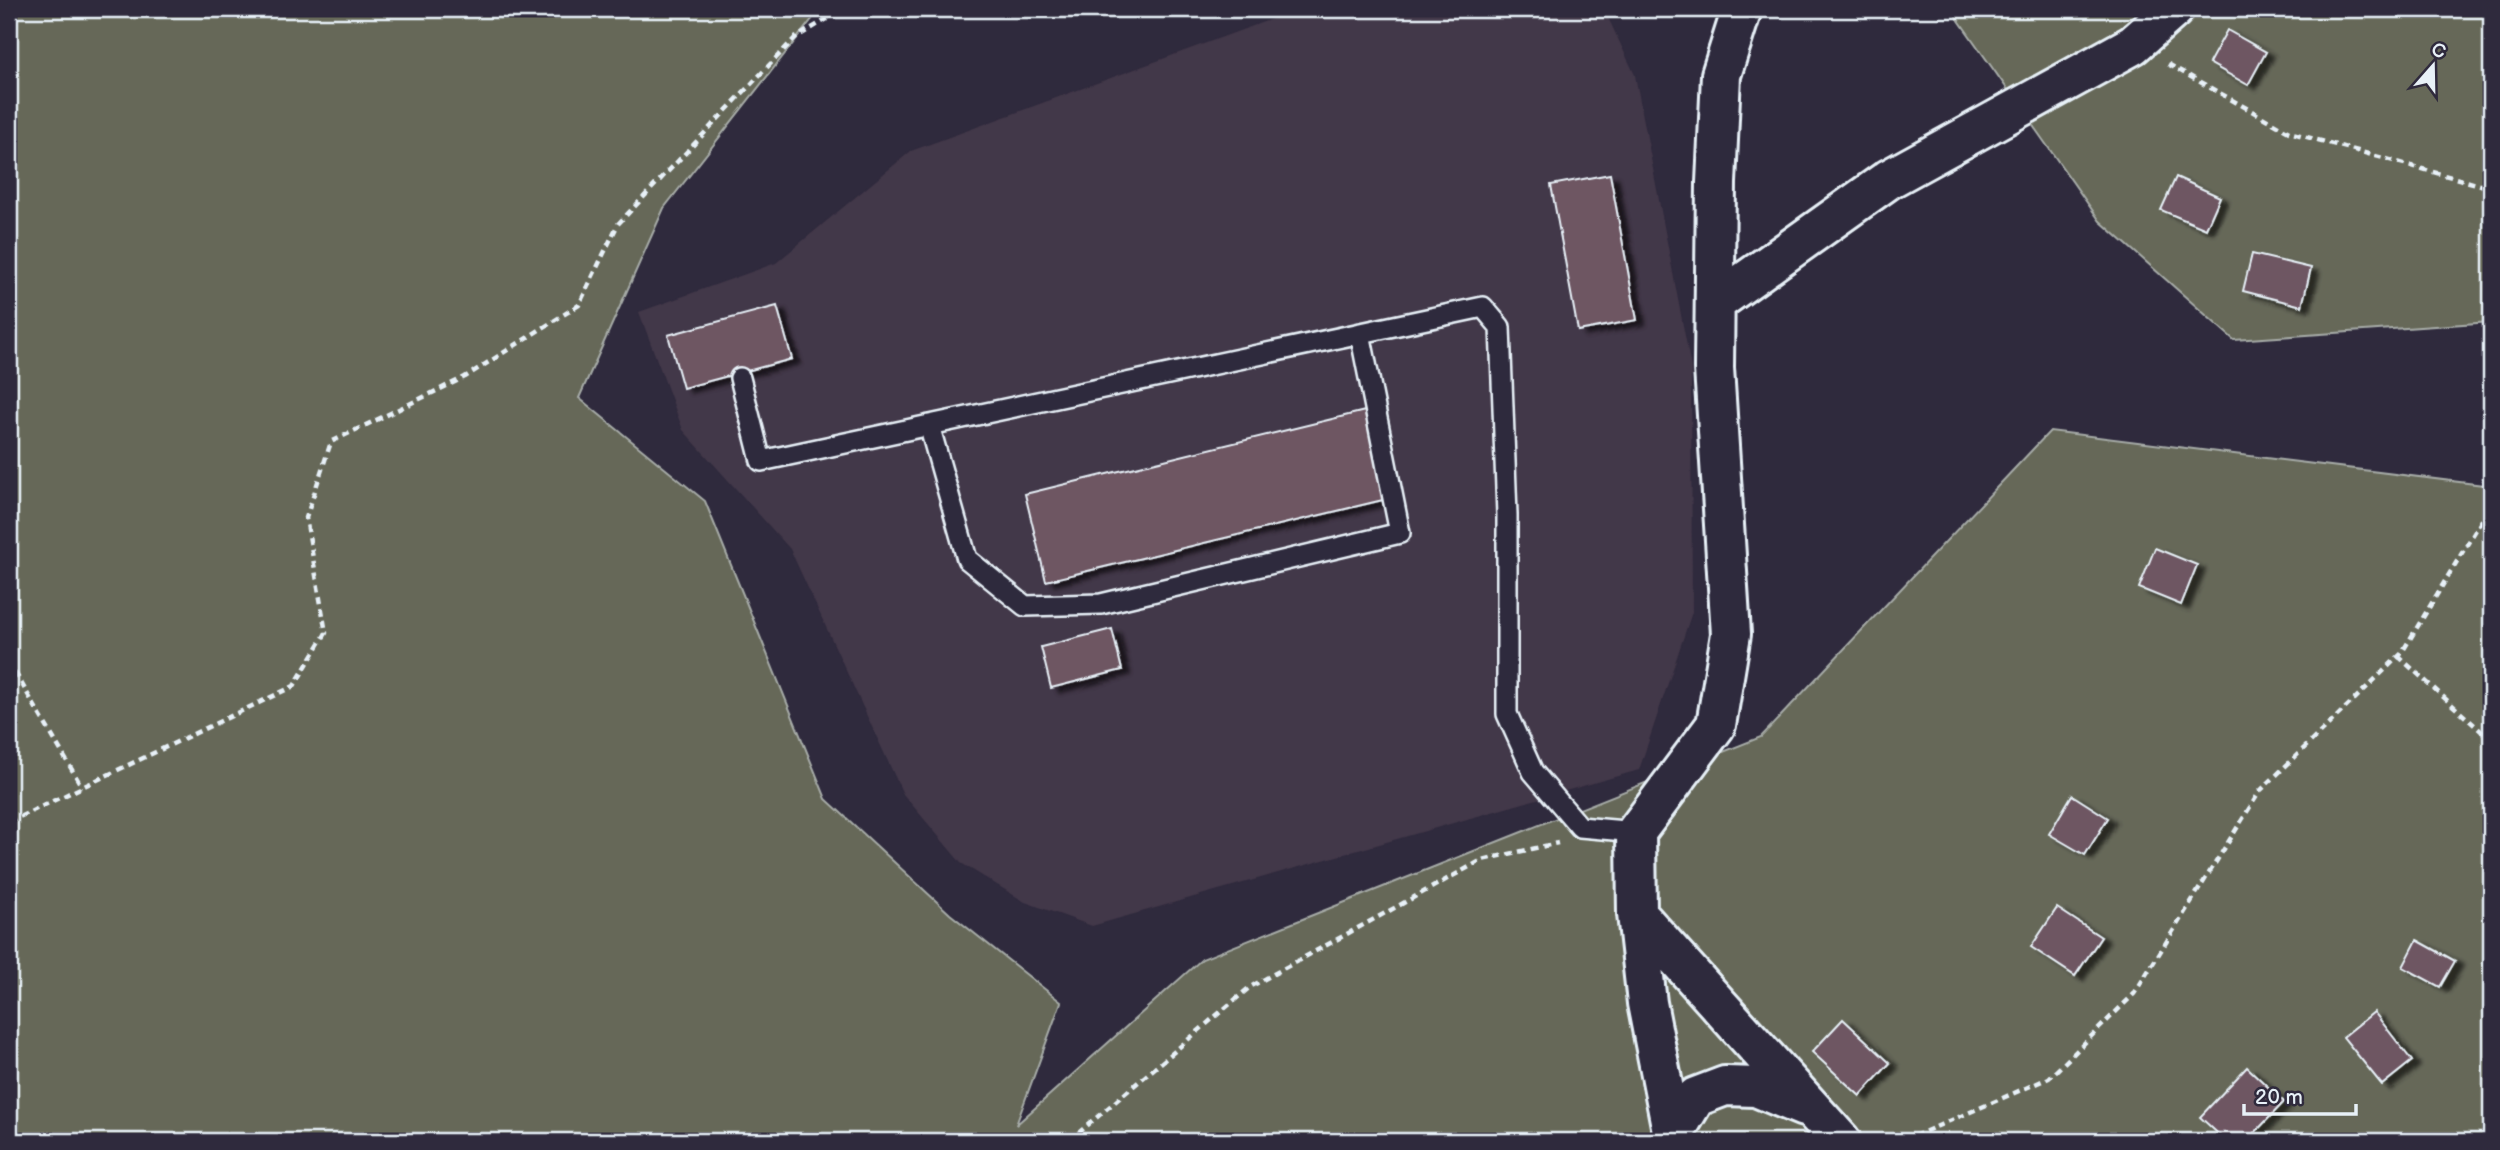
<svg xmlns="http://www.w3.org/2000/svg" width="2500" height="1150" font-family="'Balsamiq Sans',sans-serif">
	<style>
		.built { fill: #423748 }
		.green { fill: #666859; stroke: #a7aca8; stroke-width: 2 }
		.building { fill: #6e5662; stroke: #e8f1f8; stroke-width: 2; filter: url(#shadow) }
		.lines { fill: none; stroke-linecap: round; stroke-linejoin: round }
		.service-casing { stroke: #e8f1f8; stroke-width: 24 }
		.minor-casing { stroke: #e8f1f8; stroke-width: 44 }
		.path { stroke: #e8f1f8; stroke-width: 4.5; stroke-dasharray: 7 5; stroke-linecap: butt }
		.service { stroke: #2f2a3d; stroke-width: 19 }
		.minor { stroke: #2f2a3d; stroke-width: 38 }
	</style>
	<defs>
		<filter id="shadow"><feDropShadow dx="8" dy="4.5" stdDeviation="2" flood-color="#0009"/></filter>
	</defs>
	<rect width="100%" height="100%" fill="#2f2a3d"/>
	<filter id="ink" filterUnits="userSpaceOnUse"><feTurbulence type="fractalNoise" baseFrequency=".0143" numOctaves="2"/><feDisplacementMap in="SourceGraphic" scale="14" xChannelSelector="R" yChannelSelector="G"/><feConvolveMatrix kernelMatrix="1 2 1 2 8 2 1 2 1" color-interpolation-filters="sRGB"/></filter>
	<g filter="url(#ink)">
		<!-- built -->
		<path class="built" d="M1299,9H1604L1635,75L1691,367L1692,612L1639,770L1092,926L1025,902L961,863L903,794L790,549L683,430L639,312L776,263L911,151Z"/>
		<!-- green -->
		<path class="green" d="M9,9H820L664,208L579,398L705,501L826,799L950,914L1061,1002L1016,1125L1202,959L1761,737L2050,431L2491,486V1141H9Z
			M1951,9H2491V322L2234,340L2100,221Z"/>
		<!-- building -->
		<path class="building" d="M2227,30L2266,52L2248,85L2209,63Z
			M1610,174L1637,320L1578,331L1551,185Z
			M2176,177L2220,197L2206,229L2161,210Z
			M2252,254L2311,268L2302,306L2243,291Z
			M777,306L792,359L683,388L668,335Z
			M1365,411L1387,499L1046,581L1025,494Z
			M2155,548L2197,565L2181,605L2139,588Z
			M1112,629L1122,670L1051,688L1041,647Z
			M2072,795L2108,818L2085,855L2049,834Z
			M2057,908L2101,937L2075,976L2031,947Z
			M2417,940L2455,961L2440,987L2403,967Z
			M2374,1012L2412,1061L2382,1085L2343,1037Z
			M1843,1019L1890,1063L1860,1096L1812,1052Z
			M2247,1067L2284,1102L2247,1141H2226L2200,1117Z"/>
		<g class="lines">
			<defs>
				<path id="service" d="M740,378L761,461L1483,307L1500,327L1507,515V714L1533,772L1580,827L1636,832
					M929,425L967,559L1025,606L1101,604L1400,533L1360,333"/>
				<path id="minor" d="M1715,303L1889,179L2133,45L2174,9
					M1637,914L1841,1141
					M1673,1135L1696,1097L1725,1086L1756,1087L1804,1107
					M1674,1141L1647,1003L1637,914L1636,832L1716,725L1731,634L1714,368L1716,183L1721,75L1742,9"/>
			</defs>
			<!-- service casing -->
			<use href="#service" class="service-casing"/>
			<!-- minor casing -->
			<use href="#minor" class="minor-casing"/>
			<!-- path -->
			<path class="path" d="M2168,64L2289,132L2491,188
				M2398,656L2491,740
				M9,662L82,787
				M9,822L294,686L326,633L306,518L331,442L465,377L579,305L618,224L795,38L844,9
				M1069,1141L1250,987L1482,860L1558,843
				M1903,1141L2049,1078L2134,994L2260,791L2401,654L2491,505"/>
			<!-- service -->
			<use href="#service" class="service"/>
			<!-- minor -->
			<use href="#minor" class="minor"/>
		</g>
	</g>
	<!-- margin -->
	<rect width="2500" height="1150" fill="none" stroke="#2f2a3d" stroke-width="35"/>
	<rect x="18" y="18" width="2465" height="1115" fill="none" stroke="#e8f1f8" stroke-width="2.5" filter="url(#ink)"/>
	<!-- north arrow -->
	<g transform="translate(2433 66) rotate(20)" stroke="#2f2a3d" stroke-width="5" paint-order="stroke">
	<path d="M0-5L12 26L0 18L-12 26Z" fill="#e8f1f8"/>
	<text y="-10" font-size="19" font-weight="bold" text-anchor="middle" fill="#e8f1f8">С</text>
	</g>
	<!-- scale -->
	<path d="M2244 1104v10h112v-10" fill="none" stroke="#e8f1f8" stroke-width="3.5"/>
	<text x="2255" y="1104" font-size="21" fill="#e8f1f8" stroke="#2f2a3d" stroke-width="5" paint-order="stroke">20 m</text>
</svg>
